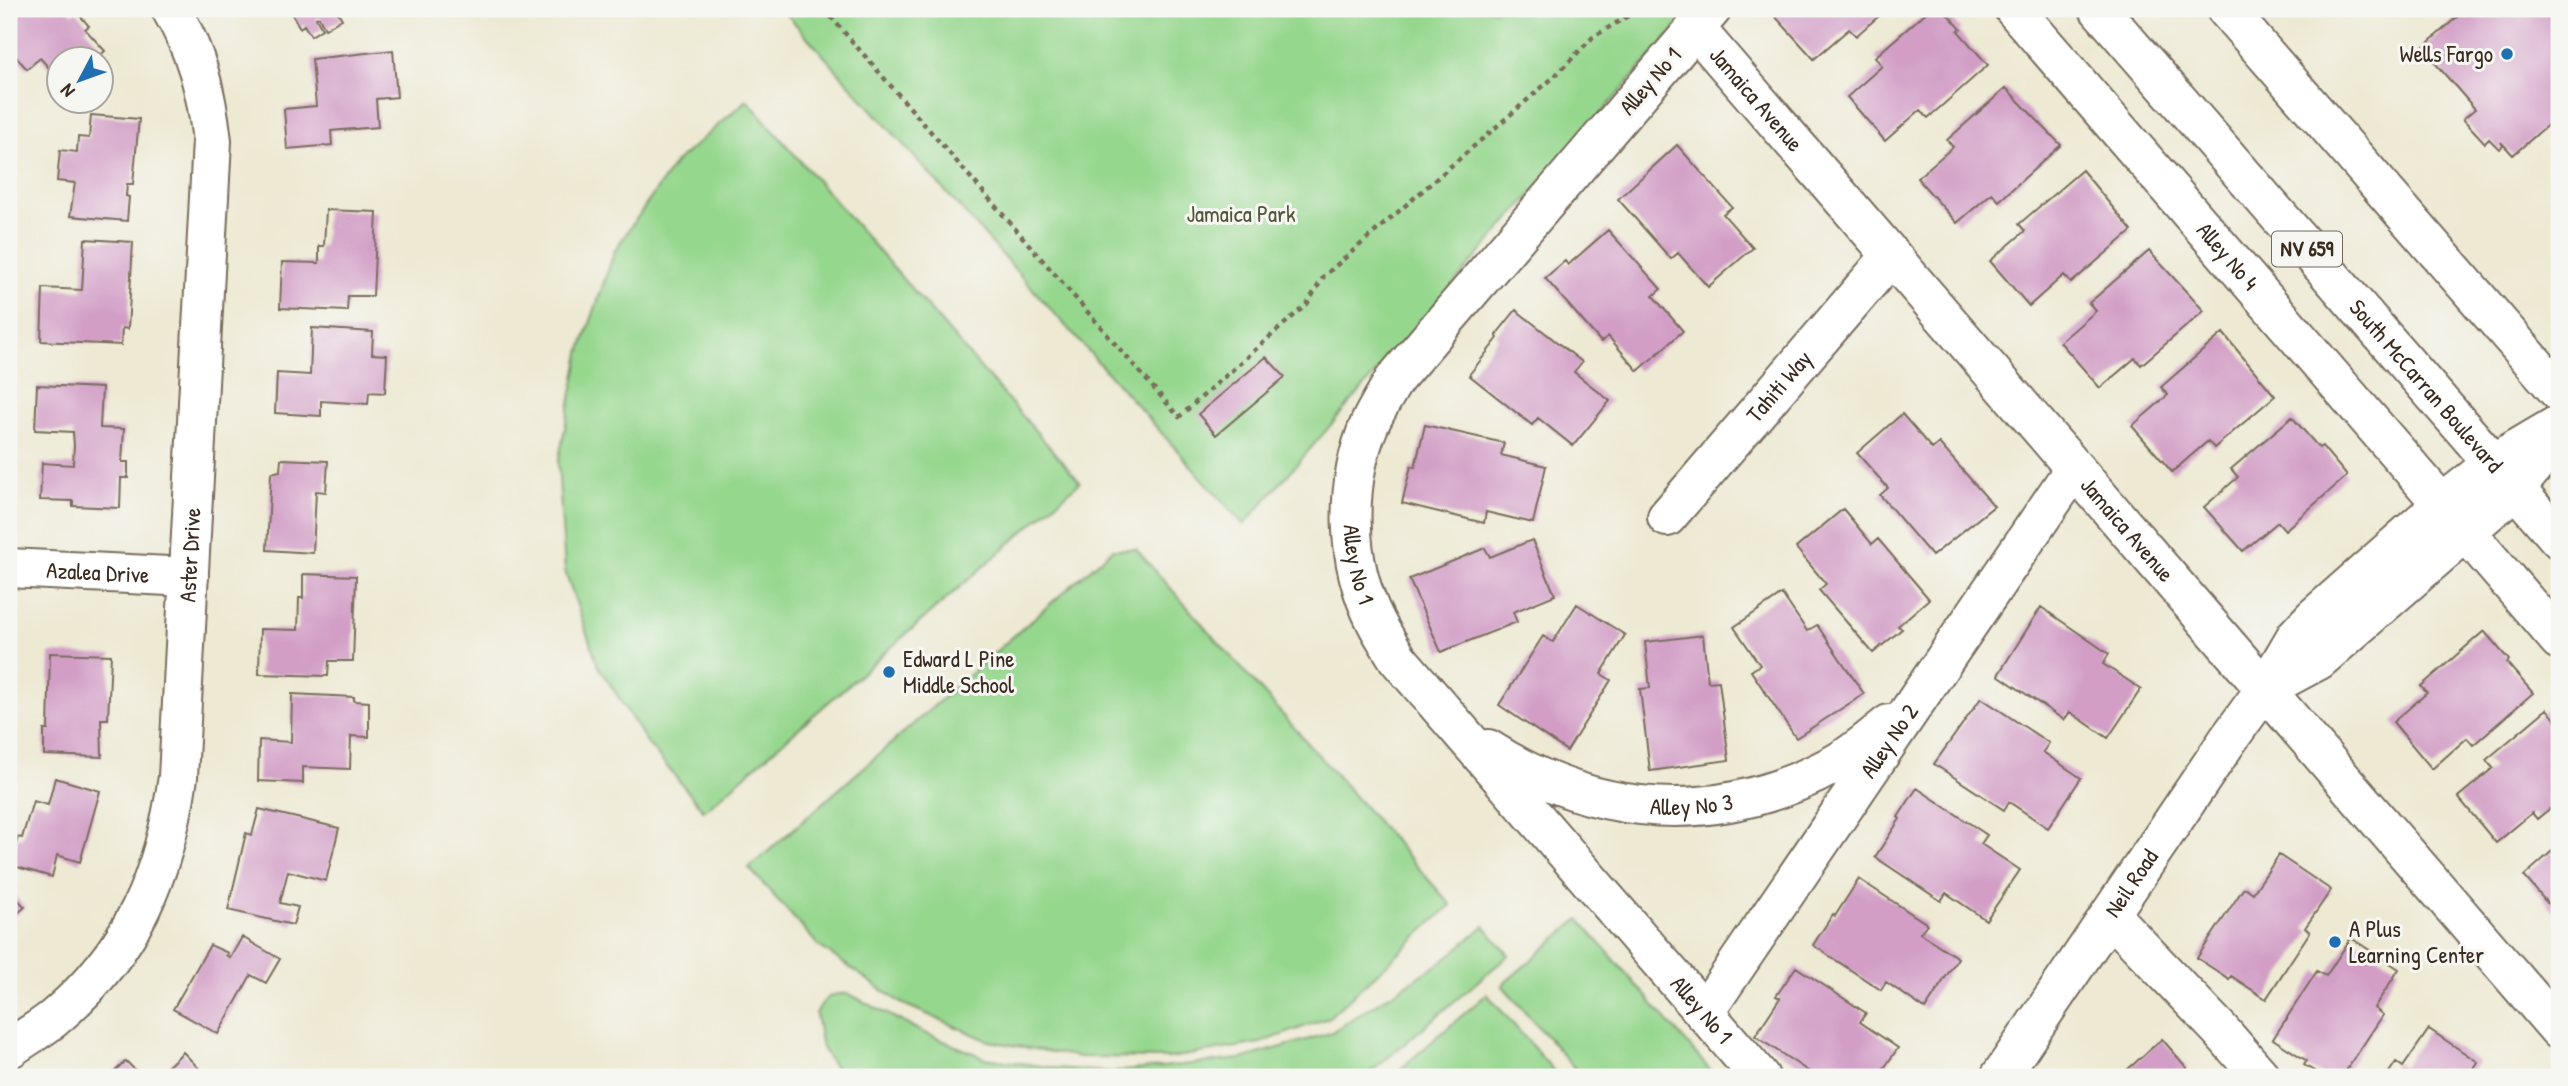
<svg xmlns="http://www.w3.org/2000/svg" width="2568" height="1086" font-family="'Patrick Hand',sans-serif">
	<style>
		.green { fill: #96d78e; stroke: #688056; stroke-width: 2 }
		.building { fill: #d29ec6 }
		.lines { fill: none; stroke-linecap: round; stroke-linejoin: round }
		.minor-casing { stroke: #796d5d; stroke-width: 42 }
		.major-casing { stroke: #796d5d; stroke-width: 42 }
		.path { stroke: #796d5d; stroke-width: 4.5; stroke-dasharray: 5 5; stroke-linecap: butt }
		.minor { stroke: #fff; stroke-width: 38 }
		.major { stroke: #fff; stroke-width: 38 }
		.poi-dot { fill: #1f6fb2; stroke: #f6f6f2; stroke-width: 2.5 }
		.labels { text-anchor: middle; stroke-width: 6; stroke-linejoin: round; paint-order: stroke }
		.shield { fill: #f6f6f2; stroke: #73675e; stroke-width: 2 }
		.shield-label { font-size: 21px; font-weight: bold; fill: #3b2a1e }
		.poi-label { font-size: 23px; fill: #3b2a1e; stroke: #f6f6f2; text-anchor: start }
		.street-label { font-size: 23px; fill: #3b2a1e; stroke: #f6f6f2 }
		.park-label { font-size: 23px; fill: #52553a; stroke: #f6f6f2 }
	</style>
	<rect width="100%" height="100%" fill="#f6f6f2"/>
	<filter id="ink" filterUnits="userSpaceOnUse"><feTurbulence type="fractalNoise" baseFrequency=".0143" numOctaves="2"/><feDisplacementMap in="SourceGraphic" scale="14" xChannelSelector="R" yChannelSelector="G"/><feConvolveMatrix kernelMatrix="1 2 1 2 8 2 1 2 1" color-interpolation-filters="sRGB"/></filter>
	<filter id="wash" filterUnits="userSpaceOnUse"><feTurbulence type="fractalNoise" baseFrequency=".00686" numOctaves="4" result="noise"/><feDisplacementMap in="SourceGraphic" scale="28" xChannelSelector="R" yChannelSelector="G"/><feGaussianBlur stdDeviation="1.57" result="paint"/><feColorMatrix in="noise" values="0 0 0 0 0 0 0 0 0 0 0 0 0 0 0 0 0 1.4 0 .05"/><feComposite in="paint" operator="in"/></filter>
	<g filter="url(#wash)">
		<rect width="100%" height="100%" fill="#ede9d3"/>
		<!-- green -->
		<path class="green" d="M782,9H1692L1244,525Z
			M747,100L1080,482L704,811L648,744L598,665L565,571L558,463L580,353L615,250L675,163Z
			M1113,549H1136L1451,905L1328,1018L1260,1043L1170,1058L1080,1057L989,1041L901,1003L819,946L749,868Z
			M1579,919L1716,1077H1582L1502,985Z
			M1484,926L1509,955L1365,1077H841L822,1048L816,1014C823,998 832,992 849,994L922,1032L985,1058L1055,1068L1113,1072L1241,1059L1330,1033L1442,962Z
			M1487,994L1559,1077H1391Z"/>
		<g id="blocks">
			<!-- building -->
			<path class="building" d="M9,9H68L73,14L76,11L89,26L85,29L105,51L95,60H60V80L40,58L27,69L9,49Z
				M289,9H336L342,19L325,29L319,17L316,18L322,29L311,36L304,25L300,28Z
				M1781,9H1887L1856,36L1849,29L1814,59L1774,15Z
				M1930,9H1943L1961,29L1958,31L1988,65L1928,118L1920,110L1885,141L1847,97L1882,66L1875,57Z
				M2466,9H2559V115L2513,155L2501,142L2503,146L2499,149L2489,139L2485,143L2463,119L2475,109L2422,48Z
				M393,50L397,97L376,99L378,127L331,131L332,145L287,149L284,109L316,106L312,59Z
				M2006,88L2061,145L1999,201L1992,193L1957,223L1917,178L1953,147L1947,140Z
				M91,115L139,119L133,184H127L126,196L129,197L127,221L70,216L75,183L57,181L60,150L77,152L78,137L89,138Z
				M1677,145L1732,207L1723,214L1753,248L1708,287L1678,253L1671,259L1618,199Z
				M2082,170L2132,231L2071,283L2064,275L2029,306L1990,261L2025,231L2019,224Z
				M326,210L377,212L373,296H348L347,311L280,308L282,262L319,263V246H324Z
				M1608,230L1661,289L1653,296L1683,331L1638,371L1608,336L1601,342L1545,278L1565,261L1568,265Z
				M85,239L133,242L128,329L122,328L121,345L41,341L43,288L82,290Z
				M2149,251L2204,311L2141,365L2135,358L2100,388L2060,342L2096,311L2089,303Z
				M1516,310L1582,362L1574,372L1610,401L1573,446L1538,418L1532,425L1469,375L1498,338L1496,335Z
				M312,328L373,332L372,354L387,355L385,393L369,392L368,404L321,401V416L275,413L277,373L310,375Z
				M2223,333L2275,396L2214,448L2208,441L2172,472L2132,426L2168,395L2161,387Z
				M1266,357L1285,377L1216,435L1198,414Z
				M37,385L102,388L100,428L124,429L122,462H128V478H121L120,508L73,506V501L40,500L42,463L73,465L74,445L73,432L35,430Z
				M1902,414L1932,449L1939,443L1994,506L1932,556L1880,495L1888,488L1857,453Z
				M2292,417L2319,448L2322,446L2347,476L2285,530L2278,522L2243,551L2204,507L2238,477L2231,469Z
				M1425,425L1504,443L1501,455L1546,466L1533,523L1486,512L1484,523L1402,503L1411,466L1415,467Z
				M281,459L328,461L326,492L316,491L313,553L267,550L271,473L280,471Z
				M1843,509L1872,544L1878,539L1929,599L1898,626L1902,629L1873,653L1819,590L1826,584L1796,548Z
				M1532,540L1555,595L1513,612L1517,622L1441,652L1409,579L1485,548L1490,557Z
				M303,574L356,576L353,661H329L328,676L259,674L260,629L298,630L299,598H303Z
				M1782,594L1807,631L1817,625L1864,694L1796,738L1751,671L1760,665L1734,627Z
				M1577,604L1625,635L1601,674L1611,680L1567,751L1499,705L1543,636L1553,642Z
				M2041,607L2109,654L2103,664L2141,689L2108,738L2070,712L2064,720L1998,675Z
				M2484,631L2509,660L2507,663L2533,693L2473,745L2467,738L2432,769L2393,722L2427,693L2421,686Z
				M1703,635L1708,682L1719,681L1729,760L1650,771L1640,689L1650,688L1645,642Z
				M50,653L111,655L108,719H101L102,757L44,755V730H48Z
				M292,694L354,697V701L369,702V737L351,736L350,769L303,767V783L258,781L259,740L291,742Z
				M1981,698L2049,743L2043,752L2081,778L2048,828L2009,802L2004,810L1934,764Z
				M2547,709L2559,724V801L2537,819L2532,813L2496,843L2458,797L2493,768L2486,760Z
				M55,778L100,791L80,862L57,855L52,877L10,865L18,837L22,838L33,801L48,805Z
				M1917,788L1987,835L1981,844L2020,870L1986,920L1946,893L1941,901L1875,857L1900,819L1898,817Z
				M259,809L339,828L326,881L288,871L280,903L298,907L293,925L228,910L246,833L252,835Z
				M2559,845V917L2524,876Z
				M2279,855L2331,890L2305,928L2310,932L2266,999L2231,976L2229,979L2197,958L2243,889L2246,888L2253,893Z
				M1859,879L1927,924L1920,933L1958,958L1925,1009L1886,982L1881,990L1813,945L1833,914L1835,916Z
				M9,890L25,907L9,921Z
				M242,937L280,959L266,983L251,975L218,1034L173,1009L210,945L228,953L226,955L230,958Z
				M2351,938L2399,969L2374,1008L2383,1015L2342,1077H2324L2304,1065L2307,1061L2273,1039L2317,971L2326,976Z
				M1796,967L1866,1013L1860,1022L1898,1048L1878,1077H1835L1827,1071L1822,1077H1817L1755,1036L1780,998L1776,996Z
				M2429,1029L2478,1062L2468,1077H2386L2396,1062L2403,1067Z
				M2162,1039L2187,1068L2185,1070L2191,1077H2119Z
				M183,1052L207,1077H157Z
				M126,1061L142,1077H109Z"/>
		</g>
	</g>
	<g filter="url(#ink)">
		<use href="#blocks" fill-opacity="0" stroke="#796d5d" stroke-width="2"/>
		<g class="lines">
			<defs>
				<g id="minor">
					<path id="s1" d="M1712,9L1394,380C1386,394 1377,408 1370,423C1344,484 1345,562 1376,622C1382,634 1390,646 1398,659L1760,1077"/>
					<path id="s2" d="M2014,9L2442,504"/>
					<path id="s3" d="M1695,28L2559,1030"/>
					<path id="s4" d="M1667,517L1891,256"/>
					<path d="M2466,532L2559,640"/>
					<path id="s5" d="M9,568L189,577"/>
					<path d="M2265,689L2319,660L2515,489L2536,464"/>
					<path id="s6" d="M1488,749C1598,819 1717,827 1833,765C1853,755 1871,738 1889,724"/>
					<path d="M2110,915L2221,1031L2261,1077"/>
					<path id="s7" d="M1704,1013L2074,469"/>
					<path id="s8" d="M9,1049C23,1039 39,1030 53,1019C132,953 164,876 178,777L212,141C206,89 197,54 171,9"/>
					<path id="s9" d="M2000,1077L2228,740L2265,689L2296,636L2313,618L2442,504L2493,463L2559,424"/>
				</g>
				<g id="major">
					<path id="s10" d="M2099,9L2559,539"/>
					<path d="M2226,9L2559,392"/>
				</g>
			</defs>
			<!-- minor casing -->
			<use href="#minor" class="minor-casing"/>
			<!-- major casing -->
			<use href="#major" class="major-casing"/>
			<!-- path -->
			<path class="path" d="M824,9L1179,417L1307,304L1324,276L1555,76L1593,37L1628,16"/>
			<!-- minor -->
			<use href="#minor" class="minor"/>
			<!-- major -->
			<use href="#major" class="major"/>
		</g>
	</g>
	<!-- markers -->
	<g class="poi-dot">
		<circle cx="2507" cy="54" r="7"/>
		<circle cx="889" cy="672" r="7"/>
		<circle cx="2335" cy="942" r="7"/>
	</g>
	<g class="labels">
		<!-- shield labels -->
		<rect class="shield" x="2272" y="231.5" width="70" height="35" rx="5"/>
		<g class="shield-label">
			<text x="2307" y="256">NV 659</text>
		</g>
		<!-- poi labels -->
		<g class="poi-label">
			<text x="2493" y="62" text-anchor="end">Wells Fargo</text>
			<text x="903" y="667">Edward L Pine<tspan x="903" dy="26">Middle School</tspan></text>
			<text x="2349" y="937">A Plus<tspan x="2349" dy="26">Learning Center</tspan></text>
		</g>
		<!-- street labels -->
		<g class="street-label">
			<text transform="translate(1650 81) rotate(-49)" y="8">Alley No 1</text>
			<text dy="8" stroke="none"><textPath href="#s3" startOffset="94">Jamaica Avenue</textPath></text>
			<text dy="8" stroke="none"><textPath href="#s2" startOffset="327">Alley No 4</textPath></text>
			<text dy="8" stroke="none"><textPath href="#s10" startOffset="499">South McCarran Boulevard</textPath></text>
			<text dy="8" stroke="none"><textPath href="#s4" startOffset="172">Tahiti Way</textPath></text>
			<text dy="8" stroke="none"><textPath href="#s3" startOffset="662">Jamaica Avenue</textPath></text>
			<text dy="8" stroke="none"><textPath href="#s8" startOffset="555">Aster Drive</textPath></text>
			<text dy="8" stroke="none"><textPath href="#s1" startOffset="682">Alley No 1</textPath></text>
			<text dy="8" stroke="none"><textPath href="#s5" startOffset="89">Azalea Drive</textPath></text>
			<text dy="8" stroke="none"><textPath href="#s7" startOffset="329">Alley No 2</textPath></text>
			<text dy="8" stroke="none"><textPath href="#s6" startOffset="215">Alley No 3</textPath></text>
			<text dy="8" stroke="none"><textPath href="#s9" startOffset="234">Neil Road</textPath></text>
			<text dy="8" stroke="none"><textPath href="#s1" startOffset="1250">Alley No 1</textPath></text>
		</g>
		<!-- park labels -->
		<g class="park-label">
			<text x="1241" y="222">Jamaica Park</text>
		</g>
	</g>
	<!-- margin -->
	<rect width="2568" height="1086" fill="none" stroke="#f6f6f2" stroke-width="35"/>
	<!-- north arrow -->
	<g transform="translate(80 80) rotate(229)"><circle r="33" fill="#f6f6f2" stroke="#aba49d" stroke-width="2"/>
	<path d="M0-5L12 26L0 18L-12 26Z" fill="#1f6fb2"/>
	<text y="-10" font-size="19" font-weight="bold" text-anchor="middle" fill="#3b2a1e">N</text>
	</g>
</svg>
